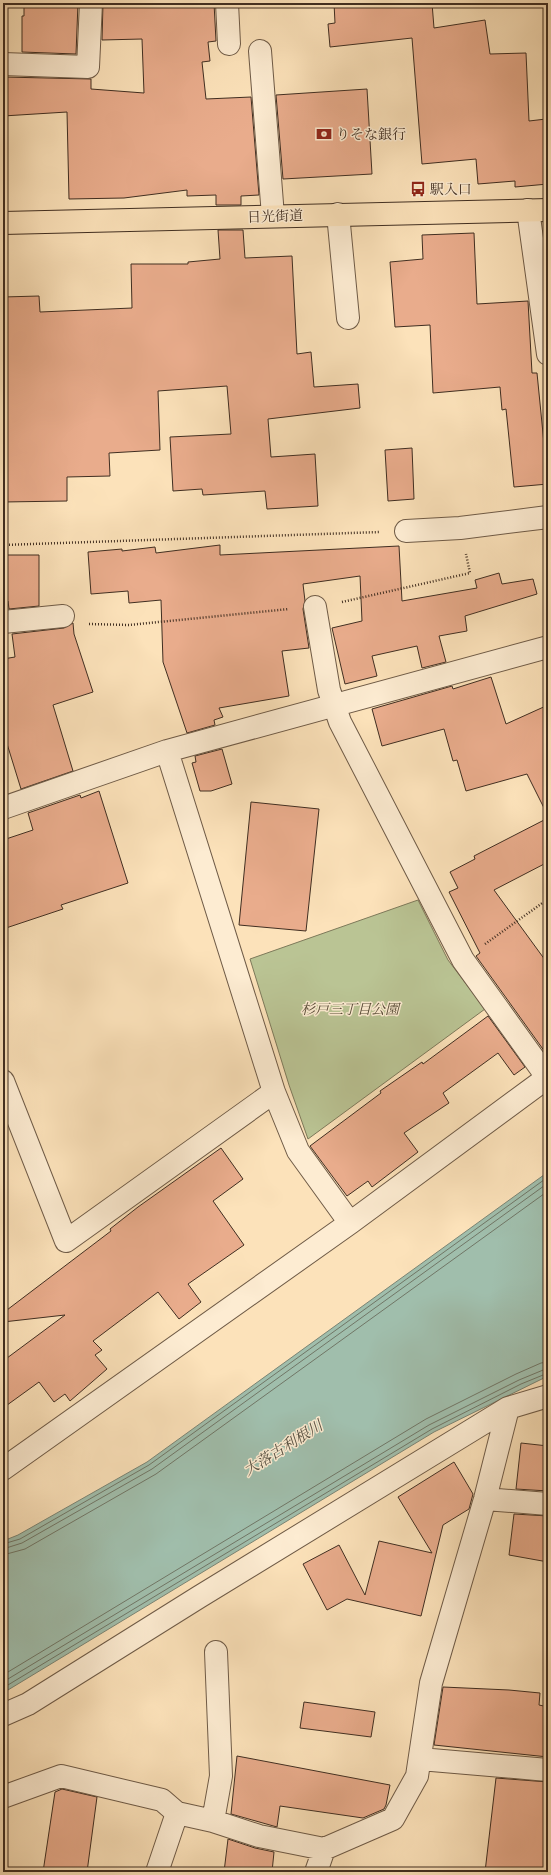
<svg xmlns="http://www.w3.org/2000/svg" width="551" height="1875" font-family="'IM FELL Double Pica','Noto Serif JP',serif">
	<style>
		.green { fill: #bac494; stroke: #7d795a }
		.water { fill: #a0beac; stroke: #7a8474 }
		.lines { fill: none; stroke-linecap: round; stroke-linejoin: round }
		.shore { stroke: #707666; stroke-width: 1 }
		.building { fill: #e9ac8c; stroke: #402e21 }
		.minor-casing { stroke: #6f5b47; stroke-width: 24 }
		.major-casing { stroke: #402e21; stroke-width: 24 }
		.path { stroke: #402e21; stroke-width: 2.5; stroke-dasharray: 1 2; stroke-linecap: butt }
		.minor { stroke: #fdecd2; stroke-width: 22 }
		.major { stroke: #fce2ba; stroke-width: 22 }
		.labels { text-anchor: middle; stroke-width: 3; stroke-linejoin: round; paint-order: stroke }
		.poi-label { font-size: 14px; fill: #402e21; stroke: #fdecd2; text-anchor: start }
		.street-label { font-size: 14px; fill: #402e21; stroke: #fdecd2 }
		.park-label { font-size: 14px; font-style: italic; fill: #584c38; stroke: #fdecd2 }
		.water-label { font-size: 15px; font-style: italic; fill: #585244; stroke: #fdecd2 }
	</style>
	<rect width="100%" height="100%" fill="#fce2ba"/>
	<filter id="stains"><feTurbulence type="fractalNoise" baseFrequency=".005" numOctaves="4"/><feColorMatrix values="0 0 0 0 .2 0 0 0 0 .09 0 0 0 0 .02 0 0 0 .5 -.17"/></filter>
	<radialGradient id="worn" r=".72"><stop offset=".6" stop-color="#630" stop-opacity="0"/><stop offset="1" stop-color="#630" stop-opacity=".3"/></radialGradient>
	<!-- green -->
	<path class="green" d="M418,900L448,960L485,1009L308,1139L289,1085L250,959Z"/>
	<!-- water -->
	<path class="water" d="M548,1172V1376L434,1432L3,1693V1541L18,1535L147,1462Z"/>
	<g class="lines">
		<!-- shore -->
		<path class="shore" d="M3,1544L20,1539L149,1465L548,1177
			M3,1549L22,1543L152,1469L548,1183
			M3,1555L25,1549L156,1474L548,1191
			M3,1675L426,1419L516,1374L541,1363L548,1362
			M3,1682L429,1425L519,1380L548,1368
			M3,1688L432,1429L521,1384L548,1373"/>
	</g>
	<!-- building -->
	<path class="building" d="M24,3H78L76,54L22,52V16H24Z
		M103,3H134V6L214,3L216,41L208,42L210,61L202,62L206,99L251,97L259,195L241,196V205H216V195L187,196V190L124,198L69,199L67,112L3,116V77L91,79V89L144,93L142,39L102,40Z
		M334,3H432L434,28L485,20L490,54L526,53L529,121L546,119L548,140V184L515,187V181L478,184L476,159L422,164L412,38L330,47L328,24L335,23Z
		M367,89L372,174L283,179L276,95Z
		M218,230H243L245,258L292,256L297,354L311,352L314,387L358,384L360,408L268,419L271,457L315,454L318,506L267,509L265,491L203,495L202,489L173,491L170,437L231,434L227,386L158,391L160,450L109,453L110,476L67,477V501L3,502V297L39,296L40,312L132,308L131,264H188V262L220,259Z
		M474,233L477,304L528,301L532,373H537L548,484L514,487L506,409L502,410L500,387L433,393L430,325L395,327L390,262L423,259L422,235Z
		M412,448L414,499L388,501L385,450Z
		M220,545V555L399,546L402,601L477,588L475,580L499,573L502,584L533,579L537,594L465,616L467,631L439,636L446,662L422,668L417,646L372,656L377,676L345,684L332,628L362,621L360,576L303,584L305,601L303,609L309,648L282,651L289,696L219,708L223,717L214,720L215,725L187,733L163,662L161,600L129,603L128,591L91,594L88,552L122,549V551L155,547L156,553Z
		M3,555H39V606L9,609L8,601H3Z
		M73,623L74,634L93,692L53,705L73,771L21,789L4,734L3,659L15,657L12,634L64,628Z
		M491,677L506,724L548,705V816L527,774L466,791L457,760L453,761L444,729L382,746L372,709L452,686L453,689Z
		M222,749L232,784L211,791H200L192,763L196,762L195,756Z
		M99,791L128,883L61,905L63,909L3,929V840L33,830L28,813L80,795L81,798Z
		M251,802L319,809L306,931L239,925Z
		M548,818V862L494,890L548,964V1050L545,1052L476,956L480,953L449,892L458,888L450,872L475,859L474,856Z
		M488,1016L525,1067L514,1075L498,1053L443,1093L449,1103L404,1133L418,1152L372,1187L368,1181L347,1196L310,1146L381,1093L380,1091L422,1062L423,1064Z
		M221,1148L243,1179L213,1201L244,1245L188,1284L201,1302L179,1319L158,1292L93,1341L102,1350L95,1355L107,1369L70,1401L65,1394L54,1402L39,1382L3,1408V1361L65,1315L3,1322V1313L111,1231L110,1229L138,1207Z
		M521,1443L548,1446V1491L516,1489Z
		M454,1462L473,1494L469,1509L443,1525L421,1616L347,1599L327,1610L303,1564L339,1545L365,1595L379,1541L432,1553L398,1497Z
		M514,1514L548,1516V1562L509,1555Z
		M443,1687L509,1690L540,1693L539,1705L548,1707V1757L434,1745Z
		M304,1702L375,1712L371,1737L300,1728Z
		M237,1756L390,1785L386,1805L384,1809L363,1818L280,1806L277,1827L231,1814Z
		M496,1778L548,1782V1872H485Z
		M62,1789L97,1797L87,1872H43L55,1792Z
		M228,1839L255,1848L274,1852L272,1872H224Z"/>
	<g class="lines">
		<defs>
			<path id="minor" d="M227,3L229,44
				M260,51L273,216
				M3,64L88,67L91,3
				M528,210L548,354
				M338,214L348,318
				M406,531L460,528L548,517
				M315,607L329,690L340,722L463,960L547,1077
				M3,622L63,616
				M167,751L274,1092L298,1151L350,1223
				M3,808L167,751L548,647
				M3,1081L66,1241L274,1092
				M3,1469L350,1223L548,1077
				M485,1499L548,1504
				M3,1715L28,1704L199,1597L508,1408L548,1396
				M420,1759L548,1770
				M3,1797L61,1776L162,1800L177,1813L213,1821L259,1836L324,1849
				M213,1821L221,1776L216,1652
				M157,1872L177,1813
				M316,1872L324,1849L393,1819L417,1776L431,1683L485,1499L508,1408"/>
			<path id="major" d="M3,223L548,210"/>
		</defs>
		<!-- minor casing -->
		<use href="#minor" class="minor-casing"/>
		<!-- major casing -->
		<use href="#major" class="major-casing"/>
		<!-- path -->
		<path class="path" d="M3,545L380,532
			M342,602L470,573L466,554
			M89,624L129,625L289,609
			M485,944L548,899"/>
		<!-- minor -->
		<use href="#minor" class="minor"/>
		<!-- major -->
		<use href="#major" class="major"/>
	</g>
	<!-- icons -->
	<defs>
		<symbol id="bank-bare" viewBox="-9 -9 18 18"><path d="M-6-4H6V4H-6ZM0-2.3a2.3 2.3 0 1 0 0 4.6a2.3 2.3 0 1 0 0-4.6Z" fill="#8f2418" stroke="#fdecd2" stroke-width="2.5" paint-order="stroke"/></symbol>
		<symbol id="bus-bare" viewBox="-9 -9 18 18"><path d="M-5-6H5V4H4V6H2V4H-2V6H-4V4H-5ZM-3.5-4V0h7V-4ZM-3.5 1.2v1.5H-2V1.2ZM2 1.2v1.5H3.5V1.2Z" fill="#8f2418" stroke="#fdecd2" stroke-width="2.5" paint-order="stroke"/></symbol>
	</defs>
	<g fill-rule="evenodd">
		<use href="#bank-bare" x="313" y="123" width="22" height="22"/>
		<use href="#bus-bare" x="407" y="178" width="22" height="22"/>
	</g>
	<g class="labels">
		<!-- poi labels -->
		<g class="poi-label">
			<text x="336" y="139">りそな銀行</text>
			<text x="430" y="194">駅入口</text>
		</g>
		<!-- street labels -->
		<g class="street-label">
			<text transform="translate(275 216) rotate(-2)" y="5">日光街道</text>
		</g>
		<!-- park labels -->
		<g class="park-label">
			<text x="350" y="1014">杉戸三丁目公園</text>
		</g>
		<!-- water labels -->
		<g class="water-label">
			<text transform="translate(283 1448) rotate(-32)" y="5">大落古利根川</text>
		</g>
	</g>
	<!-- margin -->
	<rect width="551" height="1875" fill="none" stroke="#fce2ba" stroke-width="16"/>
	<rect x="4" y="4" width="543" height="1867" fill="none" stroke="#402e21" stroke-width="2"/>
	<rect x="8" y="8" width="535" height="1859" fill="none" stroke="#402e21"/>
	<rect width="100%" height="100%" filter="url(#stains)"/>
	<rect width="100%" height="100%" fill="url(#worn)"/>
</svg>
